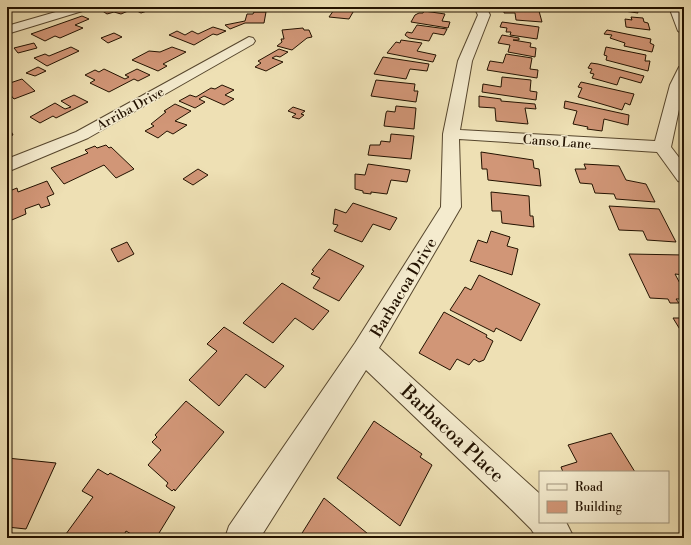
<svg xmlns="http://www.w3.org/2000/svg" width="691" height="545" font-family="'Libre Bodoni',serif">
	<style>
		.building { fill: #d19677; stroke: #231200 }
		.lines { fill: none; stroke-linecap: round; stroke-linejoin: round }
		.minor-casing { stroke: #56462d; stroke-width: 2 }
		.minor { fill: #f4ebce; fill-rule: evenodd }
		.labels { text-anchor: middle; stroke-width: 3; stroke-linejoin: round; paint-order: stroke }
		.far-street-label { font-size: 13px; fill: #231200; stroke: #f4ebce }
		.street-label { font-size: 16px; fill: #231200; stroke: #f4ebce }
		.near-street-label { font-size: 19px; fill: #231200; stroke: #f4ebce }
	</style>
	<rect width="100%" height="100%" fill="#eee0b4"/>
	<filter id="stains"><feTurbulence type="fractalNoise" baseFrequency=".005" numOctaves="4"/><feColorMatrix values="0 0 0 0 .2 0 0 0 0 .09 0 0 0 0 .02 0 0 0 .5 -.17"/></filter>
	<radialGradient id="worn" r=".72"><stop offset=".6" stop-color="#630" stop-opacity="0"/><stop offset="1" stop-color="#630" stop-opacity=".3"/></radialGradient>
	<!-- building -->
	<path class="building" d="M109,7H132L135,8L121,14L114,12L107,14L101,10Z
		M139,7H148L153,9L141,13L133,9Z
		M336,7H356L349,19L329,17Z
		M504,7L539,11L542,22L516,20L515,13H504Z
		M616,7H648V9L636,7L638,13L617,10Z
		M424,11L445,14L442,21L450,22L448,28L411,22L415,15L419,13H423Z
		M254,12H266L264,23H245L230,29L225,25L245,21L247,14H253Z
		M82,16L89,19L75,25L83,28L60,38L55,36L45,41L31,34Z
		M631,17L643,18L644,22L648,23L650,30L626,27L625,19L632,20Z
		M502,22L539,27L537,39L510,35L511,32H506L507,28L500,27Z
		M417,25L447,29L444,35L433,33L429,41L409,38L405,35L407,32L412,33Z
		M213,27L226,31L217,35L213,34L194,45L169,35L177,31L185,35L192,31L198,34Z
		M303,28L304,30H309L312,37L307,38L292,50L277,46L282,42L281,39H284L282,30Z
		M607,30L651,39L650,43L654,45L652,52L624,46L625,43L610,38L612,35L604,34Z
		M114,33L122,37L108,43L101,38Z
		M502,35L519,38V40H513L531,43L530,47L536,48L535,57L508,52L510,45L498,43Z
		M401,40L422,43L417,51L436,55L433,62L387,53L396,42L400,43Z
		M34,43L37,48L18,53L14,48Z
		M71,47L79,51L47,66L34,58L45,54L49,56Z
		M172,47L186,52L163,64L167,66L158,71L132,60L149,51L160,52Z
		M606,47L646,55L645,61H650L648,71L606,60L607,56L604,55Z
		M279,49L288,52L280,57L276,56L272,58L283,62L266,71L255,67L261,63L258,61Z
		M506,54L532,58L530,69L538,70L537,78L487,70L490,61L503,63Z
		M383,57L429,64L427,71L410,69L406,79L374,74Z
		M591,63L598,64L644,76L641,83L620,77L617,85L592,78L594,74L590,73L592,69L588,68Z
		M38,67L46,71L35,76L26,73Z
		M104,69L125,79L129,77L125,75L137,69L150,75L138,81L134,79L109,92L90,83L95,80L85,75L95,70L99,72Z
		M502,77L531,80L530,91L537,92L536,100L482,92L483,84L501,87Z
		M22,79L35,91L14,99L7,91V84Z
		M376,80L415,84L414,91H418L416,102L371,96Z
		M581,82L634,94L630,105L625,103L622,110L578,97L582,88L578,87Z
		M222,85L234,90L225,95L234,99L224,105L204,96L199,99L205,102L195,108L179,101L190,95L196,97L211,88L215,89Z
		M74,95L88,102L56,118L53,116L40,123L30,117L55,103L65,109L71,107L61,101Z
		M479,96L501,99V101L535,104L536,109L525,108L528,124L496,121L495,108L479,107Z
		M565,101L629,115L628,125L604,119L602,131L587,129L588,127L573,124L577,111L564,108Z
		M175,104L191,111L175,121L187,125L173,134L167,131L158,138L145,131L154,126L151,124L166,112L164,111Z
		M396,106L416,108L414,129L384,126L386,113L387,111L395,112Z
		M293,107L305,111L301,114L304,115L299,119L292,117L296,114L288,111Z
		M7,124L13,135L7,137Z
		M391,134L414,136L411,159L368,155L370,145H380L381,141L390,142Z
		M106,145L109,148L111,147L134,169L116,178L104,165L64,184L51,168L88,153L85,150L95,146L97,148Z
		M481,152L533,160L534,168L539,169L541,186L488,180L487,169H482Z
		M368,164L410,170L407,182L391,180L387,194L371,192V194L363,193V191L355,189V174L365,175Z
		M584,164L619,166L626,180L646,184L655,202L616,199L614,194L595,193L592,184L580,183L575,169H586Z
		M198,169L208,175L193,185L183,179Z
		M47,181L54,194L47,197L50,205L41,208L39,204L25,209L26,214L7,222V192L17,188L18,192Z
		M491,192L529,196L530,216H533L534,227L502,223L501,211H492Z
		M353,203L397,218L390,230L373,224L362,242L334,231L338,225L333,224L335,209L346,213Z
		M609,206L659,209L676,242L647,240L643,231L619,230Z
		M491,231L510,237L507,246L518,249L512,275L470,261L478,240L487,243Z
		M127,242L134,254L118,262L111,249Z
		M329,249L364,266L339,301L313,288L320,278L311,274L314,271L312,270Z
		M629,254L684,255V275L675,274L684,291V299H676L679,303H670L668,299L650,298Z
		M479,275L540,304L521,341L496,328L494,332L450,310L465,287L471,290Z
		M282,283L329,311L313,330L295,318L273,343L243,323Z
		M444,312L487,335L486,337L493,341L484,360L479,362L474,359L469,365L457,359L450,370L419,353Z
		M673,318H684V336Z
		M224,327L284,366L265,388L246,374L219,406L189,380L217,351L207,344Z
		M186,401L224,432L175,491L174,489L172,491L166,486L168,483L148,465L161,450L152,442L157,437L155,435Z
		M374,421L422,454L420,457L432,465L400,526L337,478Z
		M611,433L635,472H563L561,467L577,462L568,445Z
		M7,458L56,463L26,529L7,527Z
		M98,469L108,475L110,473L175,507L156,538H138L126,531L124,535L130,538H63L93,497L82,491Z
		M324,498L373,538H299Z"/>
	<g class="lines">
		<defs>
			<path id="minor" d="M73,7H91L89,9L7,34V26Z
				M474,7H486L490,15L472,61L460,130L655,141L670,85L679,67L684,66V86L671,147L684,164V183L678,181L657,152L459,139L461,207L379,348L540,494V522H566L574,538H537L531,529L512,510L366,370L260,538H225L229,526L355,343L441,207L443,134L458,61L478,15Z
				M669,7H681L684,15V35L678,31Z
				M249,37L253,38L255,41L253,44L88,138L7,172V159L76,132Z"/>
		</defs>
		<!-- minor casing -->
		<use href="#minor" class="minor-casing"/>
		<!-- minor -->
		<use href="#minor" class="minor"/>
	</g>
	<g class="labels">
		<!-- far-street labels -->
		<g class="far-street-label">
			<text transform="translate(130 108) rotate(-29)" y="5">Arriba Drive</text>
			<text transform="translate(557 141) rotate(4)" y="5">Canso Lane</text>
		</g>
		<!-- street labels -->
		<g class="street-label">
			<text transform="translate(403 287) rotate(-59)" y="6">Barbacoa Drive</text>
		</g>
		<!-- near-street labels -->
		<g class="near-street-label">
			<text transform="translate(453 433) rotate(43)" y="7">Barbacoa Place</text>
		</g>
	</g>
	<!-- margin -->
	<rect width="691" height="545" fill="none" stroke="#eee0b4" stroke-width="24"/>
	<rect x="8" y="8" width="675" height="529" fill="none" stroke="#231200" stroke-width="2"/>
	<rect x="12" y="12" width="667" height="521" fill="none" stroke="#231200"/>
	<!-- legend -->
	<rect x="539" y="471" width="130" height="52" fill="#f4ebce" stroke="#a0947c"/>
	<rect x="547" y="484" width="20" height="6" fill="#f4ebce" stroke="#a0947c"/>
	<text x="575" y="491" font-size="12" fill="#231200">Road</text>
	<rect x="547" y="501" width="20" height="12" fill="#d19677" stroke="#a0947c"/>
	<text x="575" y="511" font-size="12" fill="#231200">Building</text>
	<rect width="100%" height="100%" filter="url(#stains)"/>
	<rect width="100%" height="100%" fill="url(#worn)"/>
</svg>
